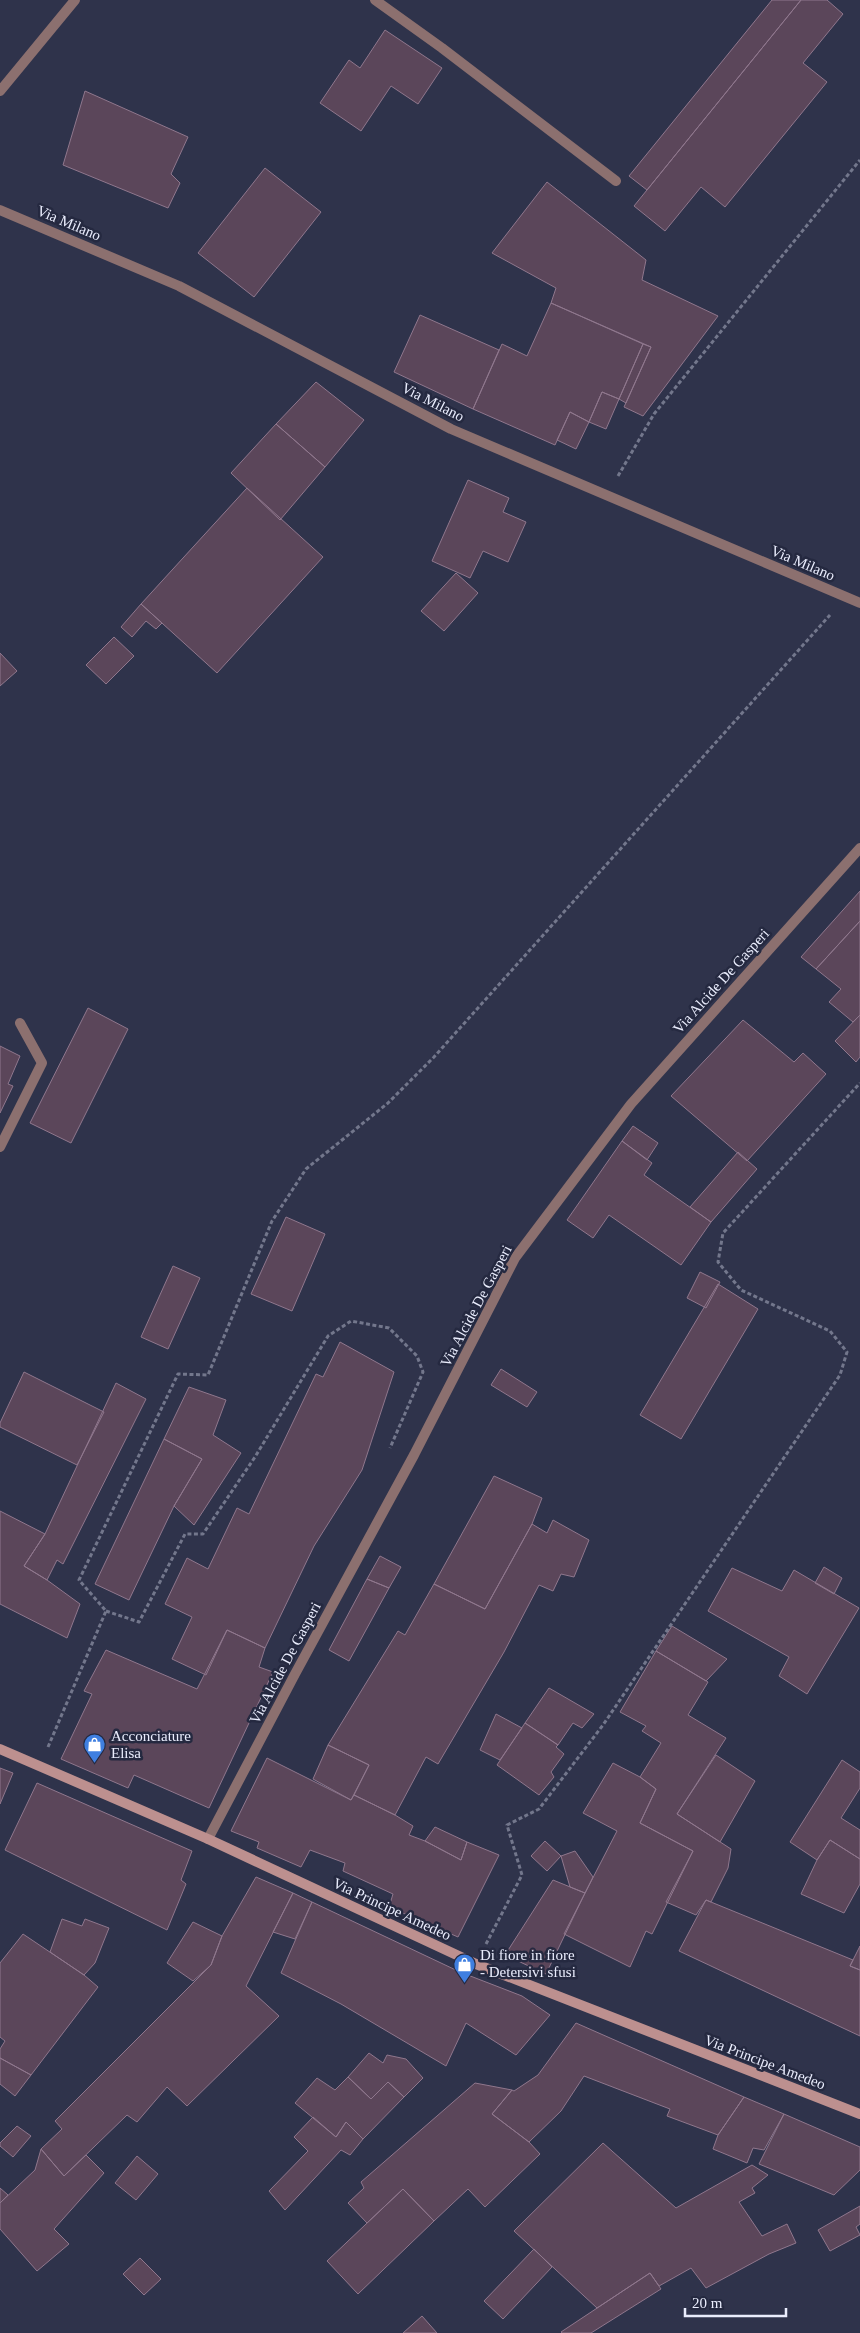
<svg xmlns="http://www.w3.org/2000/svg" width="860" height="2333" font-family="Georgia,serif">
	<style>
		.building { fill: #5b465a; stroke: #8f778d }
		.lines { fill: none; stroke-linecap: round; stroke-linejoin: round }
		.path { stroke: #73778c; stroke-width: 3; stroke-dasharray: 4 2.5; stroke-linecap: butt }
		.street { stroke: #8c706f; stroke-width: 10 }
		.secondary { stroke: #bd908f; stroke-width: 10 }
		.labels { text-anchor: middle; stroke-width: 5; stroke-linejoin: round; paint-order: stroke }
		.street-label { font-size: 15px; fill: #eaedfd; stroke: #252940 }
		.poi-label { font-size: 15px; fill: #eaedfd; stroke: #252940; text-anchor: start }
	</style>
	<rect width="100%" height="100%" fill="#2f334b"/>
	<!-- building -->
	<path class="building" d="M772,0H801L647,190L629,176Z
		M801,0H827L843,14L803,63L827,82L725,207L701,187L665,231L634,206Z
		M385,30L442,68L418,104L391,86L361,131L320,103L349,60L360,68Z
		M85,91L188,137L171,174L180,183L168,208L63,165Z
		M265,168L321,212L254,297L198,253Z
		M547,182L646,260L642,280L718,316L643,416L624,407L651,347L551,303L556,288L492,253Z
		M551,303L643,344L619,399L602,392L589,422L570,412L555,445L473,409L502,344L527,356Z
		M420,315L499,350L473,409L394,372Z
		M643,344L651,347L626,403L619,399Z
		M316,382L364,420L325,467L276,424Z
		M602,392L619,399L606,429L589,422Z
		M570,412L589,422L576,449L557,440Z
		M276,424L325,467L280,520L231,473Z
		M468,480L509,498L503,512L526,522L508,562L483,551L470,578L432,561Z
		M247,488L323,557L217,673L141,604Z
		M456,573L478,593L444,631L421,611Z
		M141,604L162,623L156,629L146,621L132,637L121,627Z
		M114,637L134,656L106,684L86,665Z
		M0,653L17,671L0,686Z
		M860,891V921L816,969L801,957Z
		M860,921V1015L853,1022L829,1002L841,989L816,969Z
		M88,1008L128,1029L71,1143L30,1123Z
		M860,1015V1057L856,1062L835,1041Z
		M743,1020L794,1062L803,1053L826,1074L747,1161L671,1096Z
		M0,1046L20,1056L8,1084L13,1086L0,1113Z
		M633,1126L658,1143L647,1160L622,1141Z
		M622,1141L652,1163L644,1175L711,1222L681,1265L609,1215L593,1238L567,1220Z
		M738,1152L757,1169L711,1222L690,1207Z
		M286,1217L325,1234L292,1311L251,1294Z
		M173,1266L200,1278L168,1349L141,1337Z
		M700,1272L720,1282L706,1308L687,1298Z
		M718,1284L758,1309L681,1439L640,1415Z
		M340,1342L394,1372L362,1470L314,1546L265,1648L227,1630L206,1675L172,1659L192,1617L165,1604L187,1558L208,1569L237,1508L249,1514L316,1374L323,1377Z
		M501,1369L537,1392L527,1407L491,1385Z
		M24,1372L104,1412L77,1465L0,1427V1423Z
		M116,1383L146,1399L63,1564L57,1560L47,1580L24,1566L45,1534Z
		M189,1387L226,1400L213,1435L241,1453L194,1525L174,1506L202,1459L164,1439Z
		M164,1439L202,1459L174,1506L129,1600L95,1584Z
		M494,1476L542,1498L532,1524L485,1609L434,1584Z
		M0,1511L45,1534L24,1566L47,1580L80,1604L67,1638L0,1604Z
		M553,1520L589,1540L574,1577L561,1574L553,1591L539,1585L504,1652L438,1764L426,1757L395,1815L354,1795L369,1765L328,1745L398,1631L405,1635L434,1584L485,1609L532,1524L547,1533Z
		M380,1556L401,1567L389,1588L367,1579Z
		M824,1567L842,1578L834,1594L815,1583Z
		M732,1568L782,1591L794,1570L859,1608L807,1694L779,1676L789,1657L708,1611Z
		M367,1579L389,1588L349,1661L329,1650Z
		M672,1626L727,1659L706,1681L656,1651Z
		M227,1630L265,1648L259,1667L273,1672L209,1808L134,1775L128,1788L61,1759L92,1694L84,1691L106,1650L197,1689Z
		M656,1651L708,1682L688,1715L726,1738L677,1814L731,1849L728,1868L711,1902L706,1900L696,1915L666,1902L693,1851L640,1823L656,1789L640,1777L661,1743L642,1731L646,1726L620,1712Z
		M549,1688L594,1714L582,1728L573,1723L558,1745L525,1723Z
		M496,1714L522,1728L500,1760L480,1750Z
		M525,1723L558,1745L556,1747L564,1754L551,1772L554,1777L539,1795L497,1765Z
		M328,1745L369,1765L351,1800L313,1779Z
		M716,1755L755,1781L720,1842L677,1814Z
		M267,1758L351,1800L354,1795L395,1815L413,1826L409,1835L425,1841L461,1860L467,1842L499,1855L458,1937L389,1907L393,1894L343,1871L345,1863L310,1850L301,1867L257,1848L259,1842L231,1831Z
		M842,1760L860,1772V1788L841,1818L860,1830V1859L830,1840L817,1860L790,1842Z
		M613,1763L640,1777L656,1789L640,1823L693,1851L652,1934L646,1931L630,1967L564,1934L617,1831L583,1813Z
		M0,1768L13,1773L0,1804Z
		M37,1783L192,1851L181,1880L186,1884L167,1930L5,1850Z
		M435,1827L467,1842L461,1860L425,1841Z
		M830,1840L860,1859V1884L844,1913L801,1894L817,1860Z
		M545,1841L561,1856L547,1871L531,1856Z
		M575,1851L593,1877L585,1893L570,1887L561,1856Z
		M256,1877L293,1893L246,1986L279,2016L187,2106L167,2087L137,2122L127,2115L64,2176L41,2149L62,2129L55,2121L211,1965L222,1936Z
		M553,1880L585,1893L546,1974L505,1955Z
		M293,1893L312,1902L295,1939L273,1932Z
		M706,1900L853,1960L850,1966L860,1970V2036L679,1951Z
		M312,1902L460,1972L522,1996L550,2015L516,2055L466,2023L446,2066L341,2004L281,1973Z
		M62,1919L82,1926L85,1919L109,1928L95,1963L84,1975L50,1952Z
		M193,1922L222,1936L211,1965L193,1981L167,1963Z
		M23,1934L84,1975L98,1987L31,2075L0,2058V2049L5,2041L0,2037V1963Z
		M860,1946V1970L850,1966Z
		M576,2023L744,2097L718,2135L667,2116L670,2109L584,2076L561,2111L529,2142L492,2114L512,2090L514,2091L538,2075Z
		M369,2053L383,2063L387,2055L406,2059L423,2078L404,2097L388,2082L371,2099L348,2077Z
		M0,2058L31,2075L15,2096L0,2084Z
		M348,2077L371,2099L388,2082L404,2097L363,2139L346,2122L336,2137L295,2103L317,2078L335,2090Z
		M475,2083L512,2090L492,2114L529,2142L540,2154L485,2207L468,2189L434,2221L403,2189L367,2223L348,2203L364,2188L361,2182Z
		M744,2097L784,2114L764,2150L753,2148L747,2163L713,2149L718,2135Z
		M784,2114L860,2147V2170L834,2195L759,2164Z
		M313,2117L336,2137L346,2122L363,2139L350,2155L341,2150L285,2210L269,2191L308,2151L294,2137Z
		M17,2126L31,2136L13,2157L0,2146V2143Z
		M603,2143L676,2208L752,2165L768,2175L752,2188L755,2193L739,2202L762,2236L787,2224L796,2243L769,2254L706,2288L691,2268L659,2286L650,2273L597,2308L514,2231Z
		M41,2149L64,2176L86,2155L104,2173L54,2229L69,2244L37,2271L0,2229V2203L35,2170Z
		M137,2156L158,2174L136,2200L115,2183Z
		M0,2188L8,2195L0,2203Z
		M403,2189L434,2221L358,2294L327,2261Z
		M860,2206V2224L856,2227L860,2235L830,2251L818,2230Z
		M534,2249L552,2267L503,2319L484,2301Z
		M140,2258L161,2279L144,2295L123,2274Z
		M650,2273L661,2289L591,2333H562L561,2332Z
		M422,2316L437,2333H403Z"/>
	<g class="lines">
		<!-- path -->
		<path class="path" d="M618,476L654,414L860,160
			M106,1611L139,1622L185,1534H203L255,1457L328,1336L351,1321L389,1328L417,1356L423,1372L390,1448
			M48,1747L106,1611L79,1580L178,1374L208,1375L272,1221L306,1169L388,1103L434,1057L830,615
			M486,1944L522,1875L507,1825L539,1809L603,1725L840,1375L847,1352L830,1331L741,1290L718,1262L723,1233L860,1083"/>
		<!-- street -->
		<path class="street" d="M375,0L442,48L616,181
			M0,91L75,0
			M0,210L179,286L451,429L860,603
			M0,1147L42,1063L20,1023
			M208,1839L295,1674L414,1455L515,1258L631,1104L860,848"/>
		<!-- secondary -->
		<path class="secondary" d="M0,1749L208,1839L476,1964L860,2114"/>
	</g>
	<!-- icons -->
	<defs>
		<symbol id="shop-pin" viewBox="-11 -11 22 30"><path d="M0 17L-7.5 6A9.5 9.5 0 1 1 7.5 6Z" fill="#3f7fe0" stroke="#252940"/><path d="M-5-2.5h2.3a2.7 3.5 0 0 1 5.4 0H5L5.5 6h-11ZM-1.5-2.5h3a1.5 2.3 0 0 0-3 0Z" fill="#fff"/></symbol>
	</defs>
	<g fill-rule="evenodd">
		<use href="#shop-pin" x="82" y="1732" width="25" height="34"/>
		<use href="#shop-pin" x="452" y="1952" width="25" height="34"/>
	</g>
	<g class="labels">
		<!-- street labels -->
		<g class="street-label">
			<text transform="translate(69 223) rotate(23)" y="5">Via Milano</text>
			<text transform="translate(433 402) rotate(27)" y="5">Via Milano</text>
			<text transform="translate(803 563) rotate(23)" y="5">Via Milano</text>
			<text transform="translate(721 981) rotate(-48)" y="5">Via Alcide De Gasperi</text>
			<text transform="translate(476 1306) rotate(-62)" y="5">Via Alcide De Gasperi</text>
			<text transform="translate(285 1663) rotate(-62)" y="5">Via Alcide De Gasperi</text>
			<text transform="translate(392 1909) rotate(25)" y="5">Via Principe Amedeo</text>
			<text transform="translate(765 2062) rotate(21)" y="5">Via Principe Amedeo</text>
		</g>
		<!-- poi labels -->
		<g class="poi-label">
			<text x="111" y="1741">Acconciature<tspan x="111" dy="17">Elisa</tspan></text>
			<text x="480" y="1960">Di fiore in fiore<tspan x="480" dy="17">- Detersivi sfusi</tspan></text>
		</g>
	</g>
	<!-- scale -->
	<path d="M685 2308v8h101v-8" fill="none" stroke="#eaedfd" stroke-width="2.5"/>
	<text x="692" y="2308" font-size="15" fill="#eaedfd" stroke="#252940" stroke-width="4" paint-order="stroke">20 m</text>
</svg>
